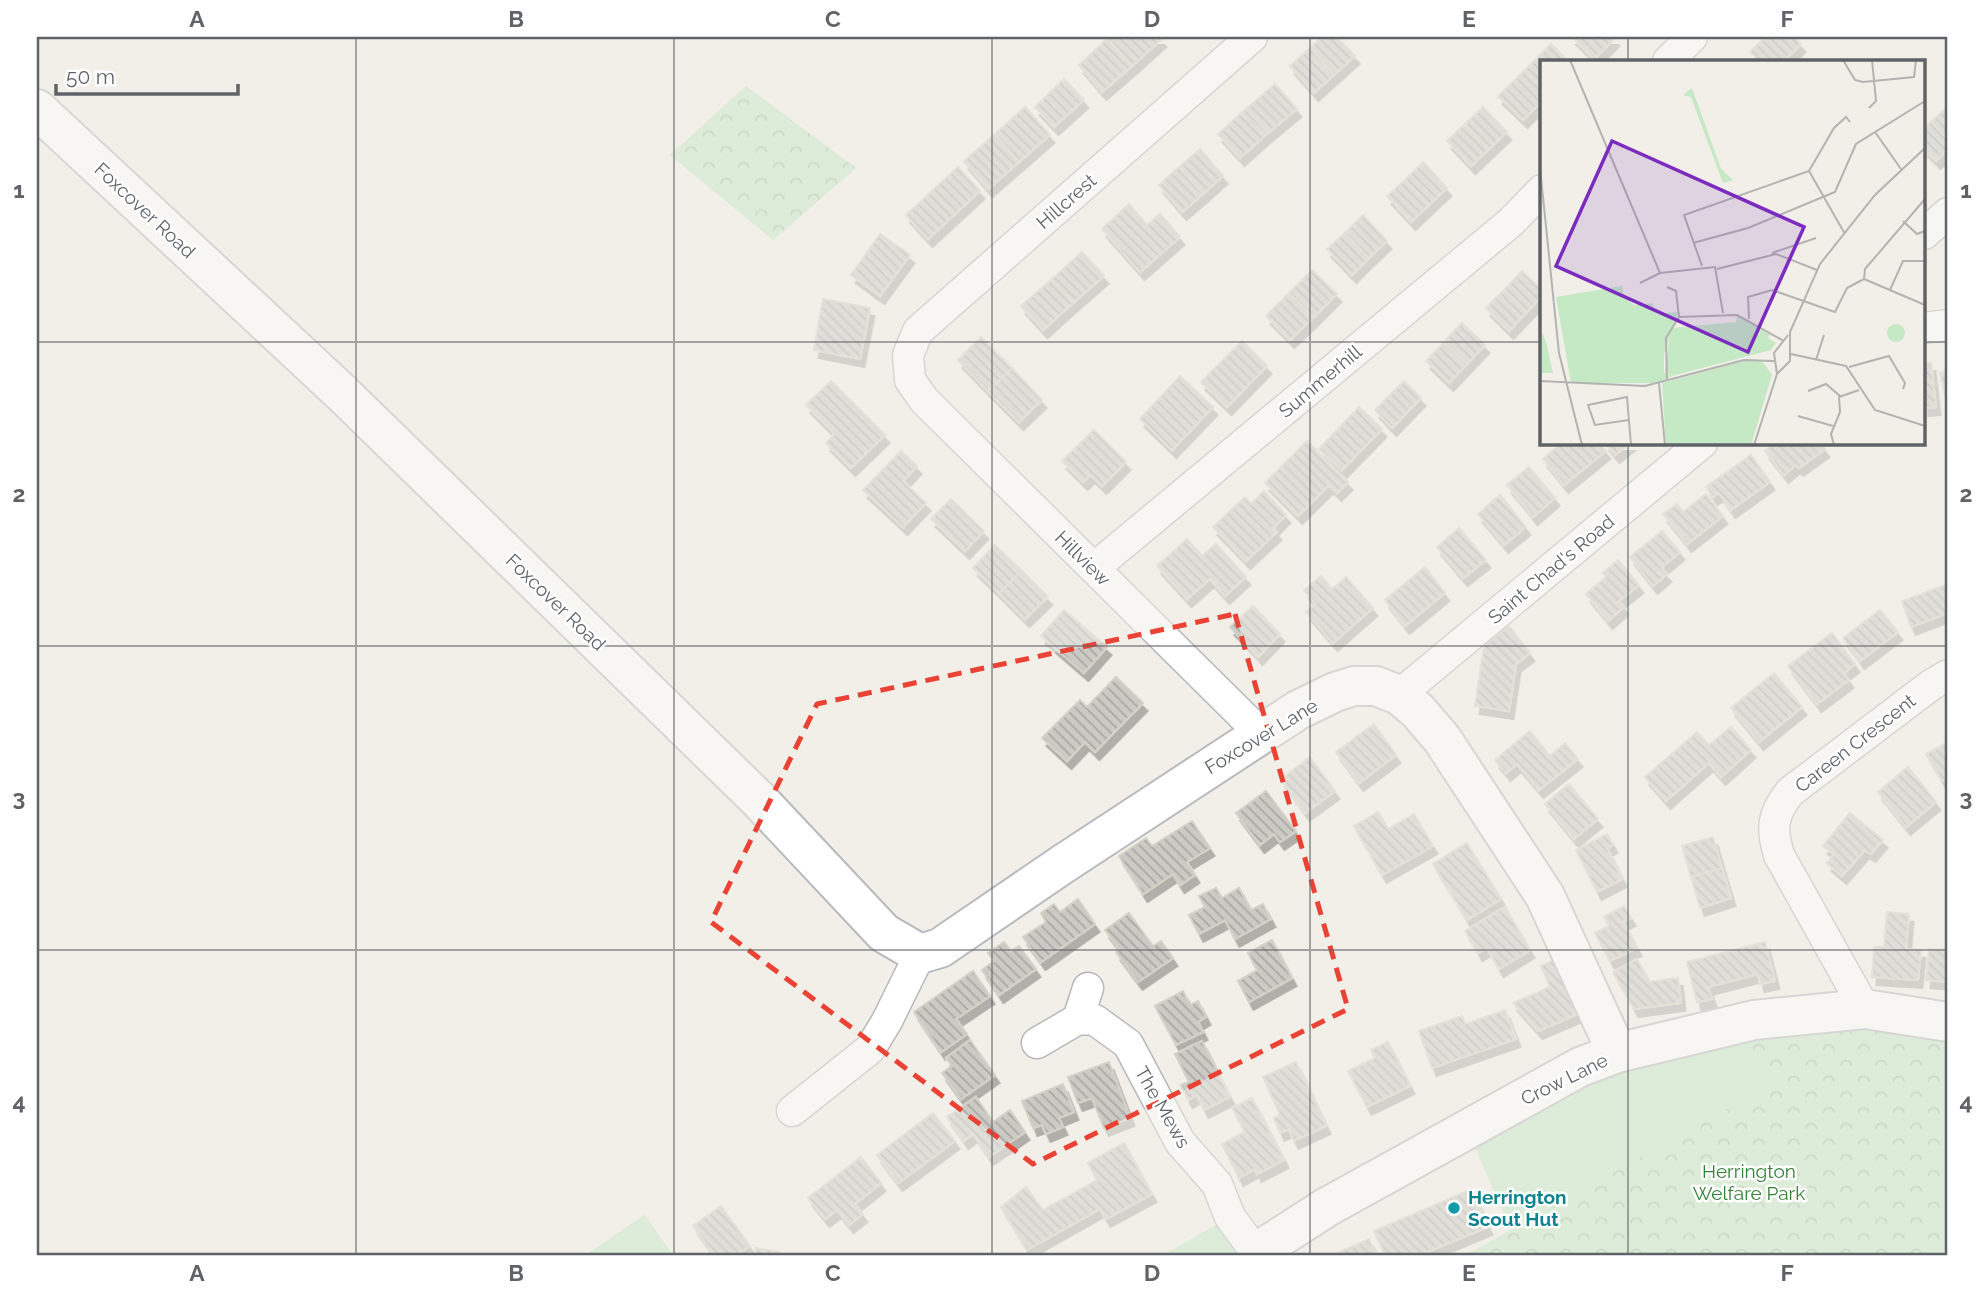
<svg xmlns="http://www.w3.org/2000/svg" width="1985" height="1292" font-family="Raleway,sans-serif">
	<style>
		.green { fill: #c5e8c5 }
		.forest { fill: url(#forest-crowns) }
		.building { fill: url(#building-back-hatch); stroke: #d6d1c6; stroke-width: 2; filter: url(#shadow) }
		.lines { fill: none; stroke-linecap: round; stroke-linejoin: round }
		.street-casing { stroke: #b5b8bc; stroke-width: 33 }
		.secondary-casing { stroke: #b6babf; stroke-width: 42 }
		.street { stroke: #fff; stroke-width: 30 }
		.secondary { stroke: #fff; stroke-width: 38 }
		.marked { fill: none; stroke: #ea4335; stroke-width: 5; stroke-dasharray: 14 9; stroke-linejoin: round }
		.grid { fill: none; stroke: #5f6368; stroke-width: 2; stroke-opacity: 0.55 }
		.culture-dot { fill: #0f9aa8; stroke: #fff; stroke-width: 2.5 }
		.labels { text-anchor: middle; stroke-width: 5; stroke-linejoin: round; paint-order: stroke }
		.street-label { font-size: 19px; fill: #5f6368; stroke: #fff }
		.park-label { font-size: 19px; fill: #348238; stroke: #fff }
		.culture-label { font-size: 19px; font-weight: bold; fill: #0d838f; stroke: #fff; text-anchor: start }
		.inset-road { fill: none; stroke: #b3b3b1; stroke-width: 2 }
		.view { fill: #7b2cbf; fill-opacity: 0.15; stroke: #7b2cbf; stroke-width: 3.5 }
		.inset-edge { fill: none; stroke: #5f6368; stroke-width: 3.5 }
		.neatline { fill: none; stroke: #5f6368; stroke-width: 2.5 }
		.grid-label { font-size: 23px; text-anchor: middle; font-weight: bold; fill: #5f6368 }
	</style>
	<defs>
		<pattern id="forest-crowns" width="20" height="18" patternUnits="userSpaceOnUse" patternTransform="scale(1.75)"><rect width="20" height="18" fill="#c5e8c5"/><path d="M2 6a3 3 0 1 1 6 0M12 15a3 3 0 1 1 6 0" fill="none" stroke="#a3c0a4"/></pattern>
		<pattern id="building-back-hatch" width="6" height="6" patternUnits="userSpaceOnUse" patternTransform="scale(1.75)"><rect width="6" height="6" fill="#cccac5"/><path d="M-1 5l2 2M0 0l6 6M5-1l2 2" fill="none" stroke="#a9a8a4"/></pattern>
		<filter id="shadow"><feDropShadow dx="4.5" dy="8" stdDeviation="0" flood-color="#0004"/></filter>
	</defs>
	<rect width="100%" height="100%" fill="#f1efe8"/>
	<!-- green -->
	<path class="green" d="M1756,1031L1752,1051L1773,1084L1511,1231L1472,1140L1584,1078Z
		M644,1214L673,1255H586L644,1215Z
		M1230,1217L1258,1255H1163Z"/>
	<!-- forest -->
	<path class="forest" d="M746,86L856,168L773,240L670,155Z
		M1853,1019L1948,1034V1255H1466L1772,1084L1752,1051L1756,1031Z"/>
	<!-- building -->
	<path class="building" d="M1110,37H1160L1162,39L1132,66L1108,38Z
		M1322,37H1337L1355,56L1334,75L1310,48Z
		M1572,37H1614L1615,38L1594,59Z
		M1765,37H1794L1801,44L1784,61H1760L1750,52Z
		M1108,38L1132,66L1102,92L1079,65Z
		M1551,44L1568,61H1542V87L1525,70Z
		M1310,48L1334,75L1314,93L1290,66Z
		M1525,70L1542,87V101L1523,120L1498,96Z
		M1064,79L1084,100L1054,127L1035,107Z
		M1275,84L1297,109L1268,133L1246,109Z
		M1948,106V140L1931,122Z
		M1025,107L1050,135L1019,162L995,134Z
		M1483,107L1507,132L1489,149L1465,124Z
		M1246,109L1268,133L1240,158L1218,134Z
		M1931,122L1948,140V149L1936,161L1924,149V129Z
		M1465,124L1489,149L1471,166L1447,141Z
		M995,134L1019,162L988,189L964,161Z
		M1200,149L1223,176L1203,194L1179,167Z
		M1423,162L1447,188L1429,205L1405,180Z
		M958,167L980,191L954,215L932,191Z
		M1179,167L1203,194L1182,212L1159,185Z
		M1405,180L1429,205L1411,222L1387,196Z
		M932,191L954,215L928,239L906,215Z
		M1129,204L1147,225L1160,214L1180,237L1140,272L1102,229Z
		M1363,215L1387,241L1369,258L1345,233Z
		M1345,233L1369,258L1352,275L1327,249Z
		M880,234L910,255L880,296L851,275Z
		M1082,252L1104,276L1073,303L1052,279Z
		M1312,270L1337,294L1314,317L1289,293Z
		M1522,271L1542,290V296L1527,312L1504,290Z
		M1052,279L1073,303L1043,330L1021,306Z
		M1504,290L1527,312L1509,331L1486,308Z
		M1289,293L1314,317L1290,340L1266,316Z
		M823,299L870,308L860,359L814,350Z
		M1462,323L1485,345L1467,364L1444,342Z
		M981,337L1012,368L988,391L958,360Z
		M1242,341L1267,366L1227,407L1201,382Z
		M1444,342L1467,364L1449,383L1426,361Z
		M1931,363L1936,407L1924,408V364Z
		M1012,368L1042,400L1019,422L988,391Z
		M1948,371V403H1947L1940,373Z
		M1180,376L1213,407L1172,450L1140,419Z
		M831,381L885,435L851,468L826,443L835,434L806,405Z
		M1404,381L1421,398L1392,428L1375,410Z
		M1359,407L1382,429L1342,470L1319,449Z
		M1094,430L1126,462L1102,486L1091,475L1083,482L1062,461Z
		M1307,441L1348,482L1337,493L1329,485L1298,516L1265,483Z
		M1562,443H1599L1606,451L1564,485L1543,459Z
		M1605,443H1630L1615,455Z
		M1775,443H1820L1825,449L1799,468L1796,465L1784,475L1765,451Z
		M901,451L917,466L903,481L926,503L903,527L863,490Z
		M1751,455L1770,482L1731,510L1719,493L1713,497L1706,487Z
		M1529,467L1555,498L1533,517L1507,485Z
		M1264,491L1286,515L1273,528L1277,532L1246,561L1213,527L1245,497L1251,504Z
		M1706,494L1723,516L1687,544L1663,514L1677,504L1683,512Z
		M1500,495L1526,527L1504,545L1478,514Z
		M951,499L984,531L965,551L931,519Z
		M1459,528L1486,560L1463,578L1437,547Z
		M1662,531L1680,552L1661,568L1667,574L1653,586L1630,557Z
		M1187,539L1202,556L1216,544L1246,577L1225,596L1210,579L1187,599L1157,566Z
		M995,545L1022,571L999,593L973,568Z
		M1618,560L1639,585L1619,601L1624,607L1608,621L1586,594L1606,577L1603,573Z
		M1425,567L1445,593L1405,626L1385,600Z
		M1022,571L1048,597L1025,619L999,593Z
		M1321,576L1332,589L1346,577L1373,608L1333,643L1306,612L1316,604L1304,590Z
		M1945,585L1948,596V613L1911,627L1902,601Z
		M1253,606L1280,634L1258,657L1230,627Z
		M1064,610L1107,647L1084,673L1041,636Z
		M1880,610L1898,632L1860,661L1843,638Z
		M1509,626L1530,653L1516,664L1509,711L1475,706L1484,646Z
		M1832,633L1855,664L1844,673L1849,680L1817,704L1788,666Z
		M1774,673L1802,707L1759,742L1731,708Z
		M1116,677L1143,703L1095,752L1085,742L1067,761L1042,738L1080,700L1087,707Z
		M1374,724L1396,755L1359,783L1336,752Z
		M1731,727L1751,750L1721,777L1709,763L1666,801L1645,777L1697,732L1709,745Z
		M1530,731L1550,756L1565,743L1578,759L1539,790L1517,764L1506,773L1495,760Z
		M1948,742V778L1942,781L1926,754Z
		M1310,757L1335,791L1305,813L1281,779Z
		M1908,767L1936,802L1906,827L1878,792Z
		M1569,784L1598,819L1574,839L1545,804Z
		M1266,791L1296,831L1280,842L1274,834L1260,845L1236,813Z
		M1378,812L1388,829L1414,814L1433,846L1382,875L1354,826Z
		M1850,813L1883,840L1871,854L1865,850L1842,876L1827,863L1834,854L1823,846Z
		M1192,821L1210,848L1187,862L1195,875L1180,885L1173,874L1143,894L1119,856L1146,838L1152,846Z
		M1607,834L1613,845L1607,848L1622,879L1597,892L1576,850Z
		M1713,837L1722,868L1691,877L1682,846Z
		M1467,843L1501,899L1467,920L1433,864Z
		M1722,868L1731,898L1700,908L1691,877Z
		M1216,888L1222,898L1239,888L1251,910L1263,904L1271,919L1235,939L1225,920L1199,934L1189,915L1205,907L1199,896Z
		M1078,899L1095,924L1041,962L1023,937L1046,922L1041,913L1054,904L1060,912Z
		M1624,906L1631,918L1623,922L1637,948L1610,961L1595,933L1609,926L1604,917Z
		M1505,907L1530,950L1499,969L1487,948L1478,953L1465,931Z
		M1887,912L1909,914L1906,949L1921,950L1918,980L1872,977L1874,947H1884Z
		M1129,913L1153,946L1161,941L1173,958L1138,982L1116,952L1119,949L1105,930Z
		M1272,940L1292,978L1249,1002L1238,981L1257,970L1248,953Z
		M1004,942L1011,951L1019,946L1036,969L999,995L982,970L994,961L988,953Z
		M1765,942L1775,981L1760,984L1758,974L1708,987L1712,999L1697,1002L1687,962Z
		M1929,949L1948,950V982L1926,980Z
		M1556,959L1580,1013L1538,1031L1513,1003L1550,987L1541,966Z
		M1637,959L1649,982L1678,978L1681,1003L1634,1009L1613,972Z
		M973,971L990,996L956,1019L967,1034L941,1052L914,1012Z
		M1183,991L1190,1005L1198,1001L1206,1017L1198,1022L1203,1032L1176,1045L1155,1006Z
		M1505,1010L1516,1039L1432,1068L1419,1031L1462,1016L1465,1024Z
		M970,1040L995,1075L961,1099L942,1073L952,1066L946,1058Z
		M1202,1041L1230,1097L1204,1110L1197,1095L1188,1100L1181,1085L1189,1082L1175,1054Z
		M1388,1042L1410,1086L1367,1107L1348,1071L1375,1058L1371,1050Z
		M1109,1062L1130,1118L1104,1128L1092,1098L1078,1103L1068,1077Z
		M1296,1062L1326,1126L1294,1141L1289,1129L1280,1133L1274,1118L1280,1115L1263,1077Z
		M1063,1084L1074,1112L1059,1118L1063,1127L1046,1134L1042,1125L1033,1128L1022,1101Z
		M976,1097L993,1122L1010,1110L1025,1132L989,1157L973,1134L964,1141L947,1117Z
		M1252,1098L1284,1160L1257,1174L1255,1169L1239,1178L1222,1144L1245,1132L1232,1108Z
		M933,1113L955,1141L898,1183L877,1155Z
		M1124,1143L1152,1194L1106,1219L1100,1209L1027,1250L1001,1207L1026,1187L1043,1210L1097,1180L1088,1163Z
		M861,1157L881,1183L855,1204L863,1214L849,1225L837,1210L825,1219L808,1198Z
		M1472,1189L1488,1227L1420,1255H1385L1374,1231Z
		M721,1206L750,1246L736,1255H714L693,1226Z
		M1369,1239L1376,1255H1333Z
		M756,1248L779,1252L778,1255H755Z"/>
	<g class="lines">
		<defs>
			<path id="street" d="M1252,37L918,331L908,355L910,380L924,400L1260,733
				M1668,61L1692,37
				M1924,234L1948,213
				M1924,328L1948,325
				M1094,568L1511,222L1542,190
				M1399,695L1702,443
				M1865,1009L1779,855C1771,828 1772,815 1790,792L1931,685L1948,675
				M1078,1019L1088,988
				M1037,1043L1078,1019L1095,1020L1128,1044L1180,1142L1217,1184L1230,1217L1258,1255
				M792,1111L870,1049L887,1021L920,954"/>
			<path id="secondary" d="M37,109L342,393L759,800L884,933L920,954L940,948L1063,864L1298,710L1335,692L1354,686H1376L1399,695L1418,711L1442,739L1545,896L1617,1053
				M1258,1255L1271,1243L1327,1207L1580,1067L1617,1053L1754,1020L1865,1009L1948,1022"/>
		</defs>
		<!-- street casing -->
		<use href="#street" class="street-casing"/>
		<!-- secondary casing -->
		<use href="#secondary" class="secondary-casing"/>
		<!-- street -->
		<use href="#street" class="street"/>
		<!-- secondary -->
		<use href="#secondary" class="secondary"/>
	</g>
	<!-- marked area -->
	<path d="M0 0H1985V1292H0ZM1235,614L1348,1009L1033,1164L711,922L817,704Z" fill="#f1efe8" fill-opacity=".55" fill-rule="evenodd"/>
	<path class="marked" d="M1235,614L1348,1009L1033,1164L711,922L817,704Z"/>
	<!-- grid -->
	<path class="grid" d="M356,37V1255M674,37V1255M992,37V1255M1310,37V1255M1628,37V61M37,342H1542M1924,342H1948M1628,443V1255M37,646H1948M37,950H1948"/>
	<!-- markers -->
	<circle class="culture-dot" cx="1454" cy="1208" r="7"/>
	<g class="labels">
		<!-- street labels -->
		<g class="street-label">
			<text transform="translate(1066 201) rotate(-41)" y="7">Hillcrest</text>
			<text transform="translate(145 210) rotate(43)" y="7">Foxcover Road</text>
			<text transform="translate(1320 381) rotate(-40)" y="7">Summerhill</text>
			<text transform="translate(1083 558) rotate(45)" y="7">Hillview</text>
			<text transform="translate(1551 569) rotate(-40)" y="7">Saint Chad's Road</text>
			<text transform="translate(556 602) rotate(44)" y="7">Foxcover Road</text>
			<text transform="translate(1261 736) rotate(-31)" y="7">Foxcover Lane</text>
			<text transform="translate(1855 743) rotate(-38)" y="7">Careen Crescent</text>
			<text transform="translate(1564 1079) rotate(-26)" y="7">Crow Lane</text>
			<text transform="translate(1163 1107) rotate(60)" y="7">The Mews</text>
		</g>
		<!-- park labels -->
		<g class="park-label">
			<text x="1749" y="1178">Herrington<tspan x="1749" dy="22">Welfare Park</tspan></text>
		</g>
		<!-- culture labels -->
		<g class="culture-label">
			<text x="1468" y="1204">Herrington<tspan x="1468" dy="22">Scout Hut</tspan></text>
		</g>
	</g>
	<!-- overview -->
	<g transform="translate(1540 60)">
		<rect width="385" height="385" fill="#f1efe8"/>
		<path d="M82,226L84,236L94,245L112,243L117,254L138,252L124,294V312L132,316L119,323H31L16,237ZM0,267L6,282L13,313H0ZM204,301H222L232,315L211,385H126L122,323Z" fill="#c5e8c5"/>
		<path d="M152,28L181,109L193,120L183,123L151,37L143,35ZM197,256L230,275L228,278L236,283L231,290L132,316L125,311L131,268L196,262ZM347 273a9 9 0 1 1 18 0a9 9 0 1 1-18 0Z" fill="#c5e8c5"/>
		<path class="inset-road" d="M30,0L120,213M303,0L315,20L323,22L374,17L376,0M329,48L336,41L332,0M335,72L361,109M0,108L19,293L42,385M269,111L305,174M363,161L377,174L385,171M153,183L208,168L295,132L316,84L385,41M232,193L276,178M162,206L144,155L269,111L294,68L306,57L310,62M177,209L236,194L277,210M120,213L175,207L183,253M324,219L385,245M100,223L120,213M127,227L136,231L139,257M350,230L363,201H385M139,257L197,255L244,281M209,259L208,237L232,230L295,252L307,228L324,219L325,209L385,139M251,294L306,306L335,350L385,366M276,300L284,275M309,307L349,296L365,323L363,329M237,314L250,301V272L280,204L335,135L385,88M127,320L126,278L139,257M0,321L105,326L204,300L234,301M119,323L125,385M268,331L286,324L300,336M258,356L293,366M89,360L55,365L48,345L87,337L91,385M214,385L237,314L234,293L248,275M294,385L291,374L300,352L299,337L319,330"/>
		<path class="view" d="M72,81L264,167L208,292L16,206Z"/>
		<rect width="385" height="385" class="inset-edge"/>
	</g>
	<!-- border -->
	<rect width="1985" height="1292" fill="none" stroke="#ffffff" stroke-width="77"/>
	<!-- scale -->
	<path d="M56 84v10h182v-10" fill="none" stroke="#5f6368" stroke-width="3.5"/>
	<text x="66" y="84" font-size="21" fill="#5f6368" stroke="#ffffff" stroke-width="5" paint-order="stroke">50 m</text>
	<rect x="38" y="38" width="1908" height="1216" class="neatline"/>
	<g class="grid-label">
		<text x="197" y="27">A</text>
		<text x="516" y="27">B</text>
		<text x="833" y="27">C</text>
		<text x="1152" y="27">D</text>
		<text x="1469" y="27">E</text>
		<text x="1787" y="27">F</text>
		<text x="19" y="198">1</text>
		<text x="1966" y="198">1</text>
		<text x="19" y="502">2</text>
		<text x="1966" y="502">2</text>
		<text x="19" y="806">3</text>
		<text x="1966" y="806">3</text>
		<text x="19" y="1110">4</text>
		<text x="1966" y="1110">4</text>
		<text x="197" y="1281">A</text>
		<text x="516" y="1281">B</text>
		<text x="833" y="1281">C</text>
		<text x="1152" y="1281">D</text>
		<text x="1469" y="1281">E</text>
		<text x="1787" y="1281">F</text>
	</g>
</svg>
